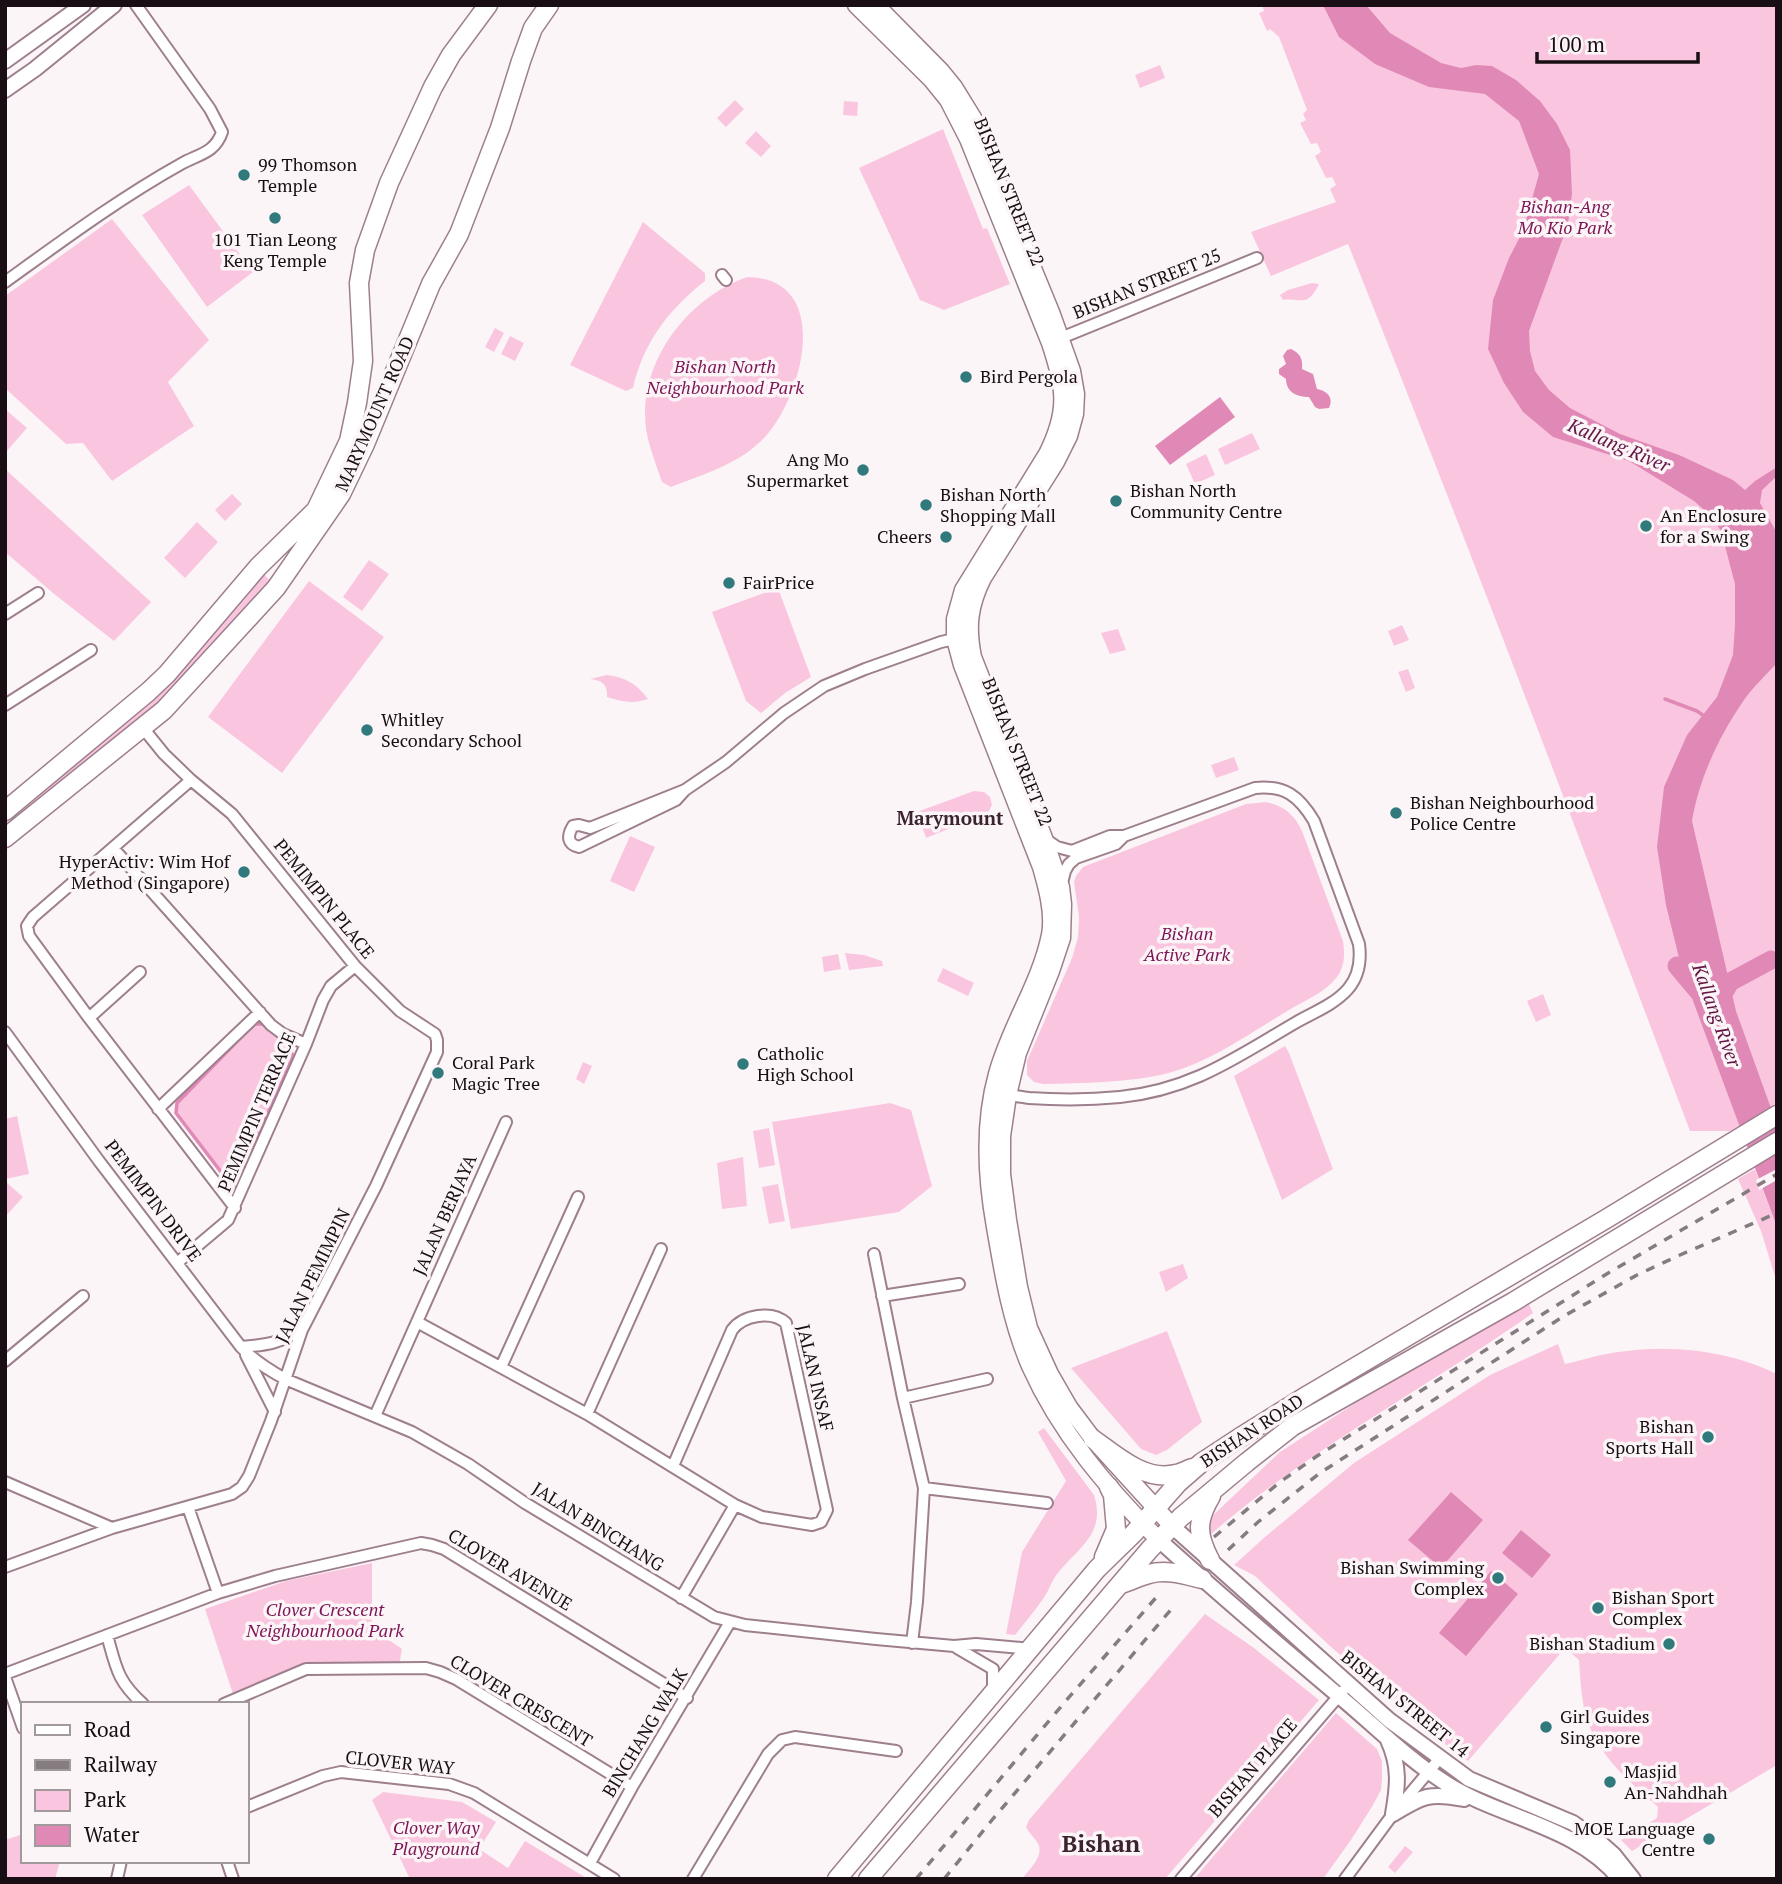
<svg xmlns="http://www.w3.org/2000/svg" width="1782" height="1884" font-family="'PT Serif',serif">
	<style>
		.green { fill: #fac6df }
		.water { fill: #e189b6 }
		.pier { fill: #fcf5f8 }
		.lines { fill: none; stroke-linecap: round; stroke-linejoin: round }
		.stream { stroke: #e189b6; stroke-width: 3.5 }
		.river { stroke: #e189b6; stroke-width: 19 }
		.minor-casing { stroke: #9d7f8d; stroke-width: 14 }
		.tertiary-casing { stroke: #9d7f8d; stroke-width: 18 }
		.secondary-casing { stroke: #9d7f8d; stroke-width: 19 }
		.primary-casing { stroke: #9d7f8d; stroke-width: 21 }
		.minor { stroke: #fff; stroke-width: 10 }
		.tertiary { stroke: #fff; stroke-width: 14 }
		.secondary { stroke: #fff; stroke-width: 16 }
		.primary { stroke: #fff; stroke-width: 18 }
		.rail { stroke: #857c80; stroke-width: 3.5; stroke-dasharray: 9 9; stroke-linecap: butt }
		.poi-dot { fill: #30797c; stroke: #fcf5f8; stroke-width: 2.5 }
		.labels { text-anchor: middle; stroke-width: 7; stroke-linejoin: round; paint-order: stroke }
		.poi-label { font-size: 18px; fill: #190e13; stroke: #fcf5f8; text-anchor: start }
		.street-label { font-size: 18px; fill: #190e13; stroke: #fcf5f8 }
		.park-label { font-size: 18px; font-style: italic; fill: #7c1555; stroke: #fcf5f8 }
		.water-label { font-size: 19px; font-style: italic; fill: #631644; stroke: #fcf5f8 }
		.neighbourhood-label { font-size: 19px; font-weight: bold; fill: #3a222e; stroke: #fcf5f8 }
		.district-label { font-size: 24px; font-weight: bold; fill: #3a222e; stroke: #fcf5f8 }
	</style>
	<rect width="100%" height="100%" fill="#fcf5f8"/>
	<!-- green -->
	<path class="green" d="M1262,5H1777V1105L1730,1131H1690C1578,834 1466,538 1348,244L1271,276L1251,232L1336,202L1330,189L1336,185L1332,177L1326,178L1315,156L1321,152L1317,143L1311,144L1300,123L1306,120L1303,114L1307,110L1279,37L1270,29L1267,31L1259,13L1264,11Z
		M1160,65L1165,78L1140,88L1135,75Z
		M735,100L744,109L726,127L717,118Z
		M844,101L858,102L857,116L843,115Z
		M943,129L983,229L987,228L1010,284L944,310L920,300L859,168Z
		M756,131L771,146L761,157L745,143Z
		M189,185L253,272L207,307L142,215Z
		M112,219L209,340L168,382L194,426L112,481L83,443L66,444L5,388V296Z
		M643,222L705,273V281C669,309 643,343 633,388L626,391L570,365Z
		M747,277C834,278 803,396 765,437C740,464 704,474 671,487L662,482C656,464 649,447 646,429C638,363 686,299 747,277Z
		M1312,283L1319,284C1307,309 1301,297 1283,300L1280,295L1288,290Z
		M495,328L504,333L494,352L485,347Z
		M510,336L524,343L515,361L501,354Z
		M5,409L27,428L5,453Z
		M1252,433L1260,449L1225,465L1218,449Z
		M1206,454L1215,475L1195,484L1186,464Z
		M5,469L151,602L114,641L53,593L5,552Z
		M232,494L242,504L225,521L215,510Z
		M197,522L218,542L185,578L164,558Z
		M369,560L389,574L362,611L343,597Z
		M258,567L276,588L223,647L5,838V811L148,692Z
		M309,581L384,637L282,773L208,717Z
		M778,588L811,677L785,693L761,713L746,701L712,612Z
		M1402,625L1409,640L1394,646L1388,631Z
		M1118,629L1126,650L1110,654L1101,633Z
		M1408,669L1415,688L1406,692L1398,672Z
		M607,675C625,677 637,684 648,699C633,704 622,702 607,697C608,685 602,680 590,679Z
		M1234,757L1239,770L1216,778L1211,765Z
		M974,791L984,792L990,797L992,805L988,813L926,838L917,812Z
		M1266,802C1284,806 1294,814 1302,831L1343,941C1345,953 1345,966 1337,977C1326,992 1304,1001 1289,1010C1250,1033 1210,1063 1165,1074C1125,1083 1084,1083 1043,1084L1034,1082L1027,1075V1061L1072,958L1078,937L1079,917L1074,882L1076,876L1083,867L1246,804Z
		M630,836L655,847L634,892L610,881Z
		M845,953L864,955L882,961L883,966L849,970Z
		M838,954L841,969L824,972L822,957Z
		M943,968L974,983L968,996L937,981Z
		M1543,994L1551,1015L1536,1022L1527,1001Z
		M254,1024H263L290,1047L293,1057L236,1185H231L176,1113L177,1103Z
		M1285,1046L1289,1053L1333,1169L1282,1200L1234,1076Z
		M583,1062L592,1066L584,1084L576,1079Z
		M890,1103L911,1110L932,1186L899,1212L791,1229L772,1122Z
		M17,1116L29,1174L5,1179V1119Z
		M769,1128L775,1165L759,1168L753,1131Z
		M743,1157L747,1206L722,1209L717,1163Z
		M1755,1169L1777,1227V1283L1761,1231L1738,1179Z
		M5,1181L23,1197L5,1217Z
		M778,1184L785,1221L769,1224L762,1187Z
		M1183,1264L1188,1278L1166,1292L1159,1272Z
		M1527,1300L1533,1313C1426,1388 1309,1449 1210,1535L1208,1528L1209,1519L1280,1452L1357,1402Z
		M1167,1331L1202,1422L1167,1450L1156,1455L1141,1449L1071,1368Z
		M1558,1344L1565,1364C1583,1360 1601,1354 1618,1352C1672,1344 1728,1350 1777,1374V1765L1632,1851L1621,1840L1657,1818L1658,1807C1626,1779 1594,1752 1584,1709C1581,1693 1580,1676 1579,1660L1565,1648L1468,1761L1452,1750L1331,1647L1255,1576L1234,1565L1265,1537L1354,1463L1490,1375Z
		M1044,1428L1094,1495C1107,1536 1075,1549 1055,1577C1051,1583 1049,1590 1045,1596C1036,1610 1025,1622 1015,1635L1006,1634L1022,1552L1066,1481L1038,1432Z
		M372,1563V1628L402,1649L399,1666L308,1667L234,1697L205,1609L286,1581Z
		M1205,1614L1254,1648L1319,1700L1165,1879H1022C1029,1869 1046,1855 1037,1842C1033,1836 1029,1833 1026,1827L1029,1820Z
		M1336,1713L1377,1749L1382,1761V1779L1381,1790L1373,1805L1351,1840L1323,1879H1194Z
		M383,1792L462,1802L496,1822L479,1849L508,1868L525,1841L588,1879H410L372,1800Z
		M23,1834V1861H60L55,1879H5V1840Z
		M1405,1846L1413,1852L1395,1873L1388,1867Z"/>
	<!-- water -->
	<path class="water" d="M1323,5H1366L1390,33L1441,63L1461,68L1476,65L1492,66L1516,80L1540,101L1557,124L1570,150L1572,194L1568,224L1529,331L1530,351L1535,371L1549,390L1570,408L1620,434L1679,455L1733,480L1745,490L1755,481L1777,467V476L1762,490L1760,503L1777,533V663C1766,675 1753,687 1744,700C1719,736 1699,779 1692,821L1736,1011L1777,1125V1227L1683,974L1666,905L1657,847L1664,787L1687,735L1717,697L1733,655L1735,625V584L1721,531L1711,516L1694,501L1629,461L1553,437L1523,412L1504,383L1488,349L1493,300L1509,258L1523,231L1539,174L1519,121L1485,94L1429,87L1375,64L1339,37Z
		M1291,349C1300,353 1303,359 1302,369L1313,374L1317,389C1327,391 1334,397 1329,408L1319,409L1315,407L1309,397C1297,397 1286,392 1286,379L1279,374V369L1286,364L1283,356L1287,350Z
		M1220,397L1235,417L1170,465L1155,446Z
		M1451,1492L1483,1520L1441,1568L1408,1540Z
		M1521,1530L1551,1555L1532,1578L1502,1553Z
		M1491,1571L1518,1594L1466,1656L1439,1633Z"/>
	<!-- pier -->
	<path class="pier" d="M1777,1169V1180L1759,1190L1756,1180Z"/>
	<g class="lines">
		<!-- stream -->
		<path class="stream" d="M1665,699L1697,711L1704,716
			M254,1024H263L290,1047L293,1057L236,1185H231L176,1113L177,1103Z"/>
		<!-- river -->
		<path class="river" d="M1677,966L1698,991
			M1717,1004L1730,982L1771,960"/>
		<defs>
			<path id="minor" d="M722,275L726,280
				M5,282C62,241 120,198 181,164C199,154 215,153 222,132L210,109L136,5
				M1056,340L1257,258
				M5,614L38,593
				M5,705L91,650
				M191,780L33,917L27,926L29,936L89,1018L235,1208
				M685,790L590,828L579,825L573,826C567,836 567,844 579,847L676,800L685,790L726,762L784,713L824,686L865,669L941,642L959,638
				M113,848L271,1025L283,1034L306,1044
				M1061,887L1065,871L1069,864L1076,858L1116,844L1124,836
				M89,1018L140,972
				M5,1032L99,1161L241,1347C254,1361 269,1370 285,1379L412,1432L468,1464L525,1503L714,1617L745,1625L876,1639L954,1646L976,1644L1032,1649
				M1003,1095C1012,1095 1021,1097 1029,1098C1059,1100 1090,1100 1120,1097C1191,1090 1235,1058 1295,1023C1312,1013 1334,1005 1348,989C1359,976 1361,959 1359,944L1314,821C1299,796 1285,785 1255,788L1124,836H1110L1072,851L1057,847L1045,839
				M158,1109L260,1012
				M874,1254L903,1398L924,1488L917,1602L912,1643
				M177,1263L228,1220L306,1044L323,1000L331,986L355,966
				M882,1296L959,1284
				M417,1322L587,1414L735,1505L762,1517L812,1525L821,1522L827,1510L786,1323C772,1310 743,1315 732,1330L673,1466
				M241,1347C268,1345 279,1343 302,1330
				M246,1355L275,1412
				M5,1361L83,1296
				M501,1367L578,1197
				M903,1398L987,1379
				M587,1414L661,1249
				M375,1416L506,1122
				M5,1482L112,1528
				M924,1488L1047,1503
				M188,1507L218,1593
				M5,1567L112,1528L232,1494L242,1487L249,1476L271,1421L302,1330L376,1186L437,1052V1040L435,1034L400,1011L355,966L232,814L191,780L164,754L143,728
				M681,1598L735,1505
				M107,1635C116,1667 117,1681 143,1704
				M957,1648L993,1669V1691
				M5,1674L218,1593L275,1576L421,1543L432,1545L444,1549L687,1698
				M5,1677L23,1728
				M224,1704L306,1669L426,1668L440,1672L456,1679L632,1787
				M247,1807L323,1776L341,1772L449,1784L474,1793L614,1879
				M227,1861L233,1879
				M590,1863L632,1787L730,1622
				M117,1879L121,1861
				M693,1879L768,1754L782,1740L795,1737L896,1751
				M1181,1879L1343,1691
				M1345,1879L1393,1814L1440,1758"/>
			<path id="tertiary" d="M5,61L83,5
				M5,90L35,69L114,5
				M1172,1526L1389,1720L1469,1779L1573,1823L1597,1840L1614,1855L1633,1879
				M1159,1540C1220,1595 1282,1648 1345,1701C1377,1728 1408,1759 1444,1782C1500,1819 1575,1824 1620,1879
				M1388,1740C1400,1766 1398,1786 1393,1814
				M1393,1814C1422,1796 1430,1792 1464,1799"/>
			<path id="secondary" d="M856,5L931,79L948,100L968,139L1050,343C1065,388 1069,410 1047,454L963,590L955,619V639L962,665L1041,867C1047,888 1054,913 1050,935C1040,984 1010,1026 997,1074C983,1124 986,1177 995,1227C1003,1274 1011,1322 1030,1366C1060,1433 1108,1489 1159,1540
				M876,5L941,71L954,87L978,126L988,159L1051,312L1072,371L1076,394L1075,414L1069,436L1056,462L983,578C969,606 967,627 973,657L1044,838L1061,887L1063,904L1062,938L1051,971L1018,1053L1008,1095L1002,1136V1174L1008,1220L1019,1287L1029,1328L1050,1374L1069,1407L1093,1439L1172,1526"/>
			<path id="primary" d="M5,811L148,692L167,674L258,567L316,510L349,441L357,403L363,361L359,283L365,250L389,183L433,87L451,55L488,5
				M5,838L164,710L276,588L341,494L365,444L431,284L459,234L500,128L521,61L533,28L549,5
				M1093,1439C1117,1456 1145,1482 1176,1474C1182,1473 1187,1470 1192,1468
				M1104,1557L1116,1529L1113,1495L1109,1487
				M1210,1560C1197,1535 1196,1521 1211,1496
				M1121,1584C1131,1581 1140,1576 1149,1574C1166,1569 1185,1575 1202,1579
				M837,1879L1097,1569L1134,1533L1178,1483L1201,1463L1239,1438L1308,1395L1606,1219L1777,1115
				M868,1879L1150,1549L1181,1517L1247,1462L1293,1426L1513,1302L1777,1142"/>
		</defs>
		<!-- minor casing -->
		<use href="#minor" class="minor-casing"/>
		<!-- tertiary casing -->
		<use href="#tertiary" class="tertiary-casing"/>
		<!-- secondary casing -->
		<use href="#secondary" class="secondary-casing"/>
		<!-- primary casing -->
		<use href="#primary" class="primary-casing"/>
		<!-- minor -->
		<use href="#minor" class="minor"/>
		<!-- tertiary -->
		<use href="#tertiary" class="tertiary"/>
		<!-- secondary -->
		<use href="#secondary" class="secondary"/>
		<!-- primary -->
		<use href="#primary" class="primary"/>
		<!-- rail -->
		<path class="rail" d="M1214,1537L1280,1482L1317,1456L1605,1275L1777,1174
			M1228,1550L1258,1522L1320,1473L1564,1316L1637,1275L1680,1255L1777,1213
			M916,1879L1064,1703L1160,1593
			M944,1879L992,1820L1174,1606"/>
	</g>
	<!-- markers -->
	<g class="poi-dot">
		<circle cx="244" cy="175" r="7"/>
		<circle cx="275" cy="218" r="7"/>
		<circle cx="966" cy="377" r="7"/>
		<circle cx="863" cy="470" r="7"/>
		<circle cx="1116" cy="501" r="7"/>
		<circle cx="926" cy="505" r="7"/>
		<circle cx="1646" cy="526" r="7"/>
		<circle cx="946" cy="537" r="7"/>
		<circle cx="729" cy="583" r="7"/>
		<circle cx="367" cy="730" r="7"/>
		<circle cx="1396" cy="813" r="7"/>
		<circle cx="244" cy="872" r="7"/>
		<circle cx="743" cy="1064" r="7"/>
		<circle cx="438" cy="1073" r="7"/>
		<circle cx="1708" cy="1437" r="7"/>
		<circle cx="1498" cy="1578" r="7"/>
		<circle cx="1598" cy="1608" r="7"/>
		<circle cx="1669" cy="1644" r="7"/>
		<circle cx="1546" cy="1727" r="7"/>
		<circle cx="1610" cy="1782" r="7"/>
		<circle cx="1709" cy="1839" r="7"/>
	</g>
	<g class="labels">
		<!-- poi labels -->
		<g class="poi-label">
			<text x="258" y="171">99 Thomson<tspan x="258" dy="21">Temple</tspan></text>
			<text x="275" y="246" text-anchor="middle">101 Tian Leong<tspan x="275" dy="21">Keng Temple</tspan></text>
			<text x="980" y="383">Bird Pergola</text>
			<text x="849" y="466" text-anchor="end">Ang Mo<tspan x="849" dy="21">Supermarket</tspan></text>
			<text x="1130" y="497">Bishan North<tspan x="1130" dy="21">Community Centre</tspan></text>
			<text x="940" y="501">Bishan North<tspan x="940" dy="21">Shopping Mall</tspan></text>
			<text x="1660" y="522">An Enclosure<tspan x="1660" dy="21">for a Swing</tspan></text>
			<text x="932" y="543" text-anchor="end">Cheers</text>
			<text x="743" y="589">FairPrice</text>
			<text x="381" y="726">Whitley<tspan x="381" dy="21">Secondary School</tspan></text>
			<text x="1410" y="809">Bishan Neighbourhood<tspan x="1410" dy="21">Police Centre</tspan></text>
			<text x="230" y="868" text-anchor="end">HyperActiv: Wim Hof<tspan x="230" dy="21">Method (Singapore)</tspan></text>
			<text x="757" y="1060">Catholic<tspan x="757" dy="21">High School</tspan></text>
			<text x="452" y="1069">Coral Park<tspan x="452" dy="21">Magic Tree</tspan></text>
			<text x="1694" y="1433" text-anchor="end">Bishan<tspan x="1694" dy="21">Sports Hall</tspan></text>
			<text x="1484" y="1574" text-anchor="end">Bishan Swimming<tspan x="1484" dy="21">Complex</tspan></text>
			<text x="1612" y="1604">Bishan Sport<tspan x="1612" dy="21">Complex</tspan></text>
			<text x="1655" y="1650" text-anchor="end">Bishan Stadium</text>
			<text x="1560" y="1723">Girl Guides<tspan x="1560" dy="21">Singapore</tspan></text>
			<text x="1624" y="1778">Masjid<tspan x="1624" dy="21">An-Nahdhah</tspan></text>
			<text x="1695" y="1835" text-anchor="end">MOE Language<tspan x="1695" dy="21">Centre</tspan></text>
		</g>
		<!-- street labels -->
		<g class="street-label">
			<text transform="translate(1009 192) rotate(68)" y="6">BISHAN STREET 22</text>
			<text transform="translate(1147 284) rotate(-22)" y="6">BISHAN STREET 25</text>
			<text transform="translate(375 414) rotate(-66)" y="6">MARYMOUNT ROAD</text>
			<text transform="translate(1017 752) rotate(68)" y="6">BISHAN STREET 22</text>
			<text transform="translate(324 899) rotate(51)" y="6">PEMIMPIN PLACE</text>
			<text transform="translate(257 1112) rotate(-67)" y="6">PEMIMPIN TERRACE</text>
			<text transform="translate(153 1201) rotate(53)" y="6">PEMIMPIN DRIVE</text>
			<text transform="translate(445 1215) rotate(-66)" y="6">JALAN BERJAYA</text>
			<text transform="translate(313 1276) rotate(-64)" y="6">JALAN PEMIMPIN</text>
			<text transform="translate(815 1378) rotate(77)" y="6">JALAN INSAF</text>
			<text transform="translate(1252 1431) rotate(-33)" y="6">BISHAN ROAD</text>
			<text transform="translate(598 1527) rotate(32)" y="6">JALAN BINCHANG</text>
			<text transform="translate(510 1570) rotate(31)" y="6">CLOVER AVENUE</text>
			<text transform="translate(521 1701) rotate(31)" y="6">CLOVER CRESCENT</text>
			<text transform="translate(1405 1704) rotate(39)" y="6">BISHAN STREET 14</text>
			<text transform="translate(645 1733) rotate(-59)" y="6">BINCHANG WALK</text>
			<text transform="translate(400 1763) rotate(6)" y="6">CLOVER WAY</text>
			<text transform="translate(1253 1768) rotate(-49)" y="6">BISHAN PLACE</text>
		</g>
		<!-- park labels -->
		<g class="park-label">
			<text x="1565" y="213">Bishan-Ang<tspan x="1565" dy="21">Mo Kio Park</tspan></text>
			<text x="725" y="373">Bishan North<tspan x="725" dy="21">Neighbourhood Park</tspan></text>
			<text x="1187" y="940">Bishan<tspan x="1187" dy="21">Active Park</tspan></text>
			<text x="325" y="1616">Clover Crescent<tspan x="325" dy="21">Neighbourhood Park</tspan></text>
			<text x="436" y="1834">Clover Way<tspan x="436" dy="21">Playground</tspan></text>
		</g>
		<!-- water labels -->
		<g class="water-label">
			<text transform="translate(1619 445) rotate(23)" y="7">Kallang River</text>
			<text transform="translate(1717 1015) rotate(70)" y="7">Kallang River</text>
		</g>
		<!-- neighbourhood labels -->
		<g class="neighbourhood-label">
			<text x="950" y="825">Marymount</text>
		</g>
		<!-- district labels -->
		<g class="district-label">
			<text x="1101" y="1852">Bishan</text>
		</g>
	</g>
	<!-- border -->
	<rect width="1782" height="1884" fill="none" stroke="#190e13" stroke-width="14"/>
	<!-- legend -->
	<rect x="21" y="1702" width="228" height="161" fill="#fcf5f8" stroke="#a1999c" stroke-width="2"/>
	<rect x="35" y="1725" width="35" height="10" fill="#ffffff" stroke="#a1999c" stroke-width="2"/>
	<text x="84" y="1737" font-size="21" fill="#190e13">Road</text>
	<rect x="35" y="1760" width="35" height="10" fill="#857c80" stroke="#a1999c" stroke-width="2"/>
	<text x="84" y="1772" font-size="21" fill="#190e13">Railway</text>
	<rect x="35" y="1790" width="35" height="21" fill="#fac6df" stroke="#a1999c" stroke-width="2"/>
	<text x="84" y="1807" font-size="21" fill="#190e13">Park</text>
	<rect x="35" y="1825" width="35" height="21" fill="#e189b6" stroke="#a1999c" stroke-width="2"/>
	<text x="84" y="1842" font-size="21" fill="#190e13">Water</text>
	<!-- scale -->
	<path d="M1537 52v10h161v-10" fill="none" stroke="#190e13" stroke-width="3.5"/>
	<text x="1548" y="52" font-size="21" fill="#190e13" stroke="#fcf5f8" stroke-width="5" paint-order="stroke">100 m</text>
</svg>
